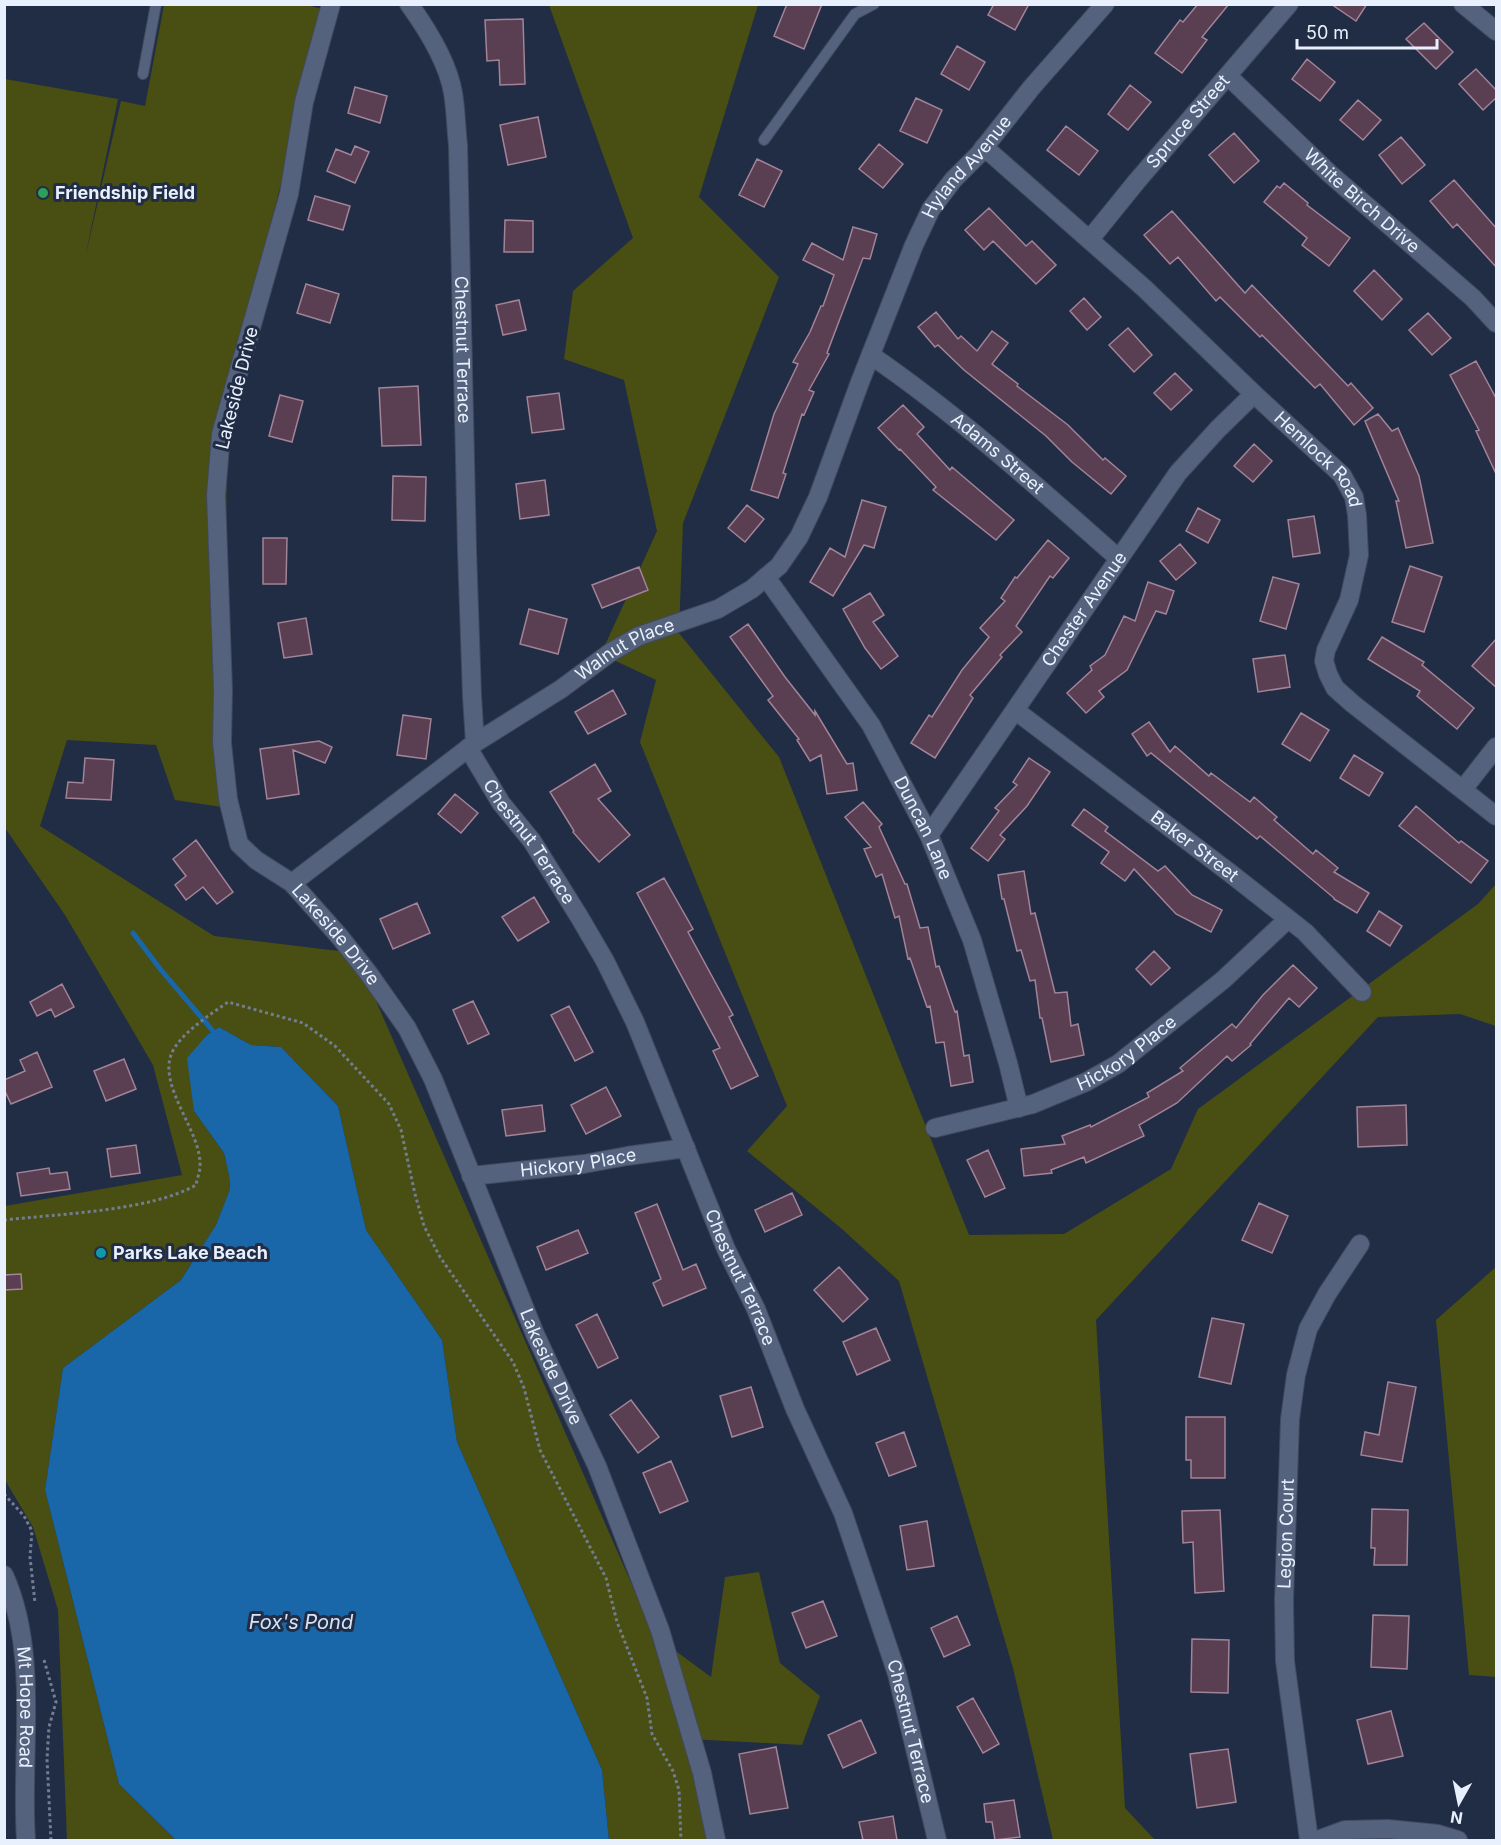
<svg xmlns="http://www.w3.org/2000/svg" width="1501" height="1845" font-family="Inter,sans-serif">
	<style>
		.green { fill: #494e13 }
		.water { fill: #1966a9 }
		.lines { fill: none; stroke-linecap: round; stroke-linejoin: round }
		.stream { stroke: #1966a9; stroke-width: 5 }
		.building { fill: #5a3e51; stroke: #a28398; stroke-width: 1.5 }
		.service-casing { stroke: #40495d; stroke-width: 12 }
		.minor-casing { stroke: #40495d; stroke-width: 20 }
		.tertiary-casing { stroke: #40495d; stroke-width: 20 }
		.path { stroke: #737d91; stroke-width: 3; stroke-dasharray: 3 3; stroke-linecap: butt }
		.service { stroke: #55627d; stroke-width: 10 }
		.minor { stroke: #55627d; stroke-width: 18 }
		.tertiary { stroke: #55627d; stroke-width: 18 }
		.leisure-dot { fill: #2e9e5b; stroke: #212d45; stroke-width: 2 }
		.culture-dot { fill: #0f9aa8; stroke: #212d45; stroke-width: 2 }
		.labels { text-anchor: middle; stroke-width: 6; stroke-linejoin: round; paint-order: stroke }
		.street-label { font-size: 18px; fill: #e9f0fd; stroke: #212d45 }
		.poi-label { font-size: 18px; font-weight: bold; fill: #e9f0fd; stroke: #212d45; text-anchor: start }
		.water-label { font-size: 20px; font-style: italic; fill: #d3e5f8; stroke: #212d45 }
	</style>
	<rect width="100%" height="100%" fill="#212d45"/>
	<!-- green -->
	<path class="green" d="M303,4L326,10L228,388L222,807L175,800L156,745L67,740L40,826L214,936L355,953L654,1635L711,1677L725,1577L759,1572L780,1663L820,1696L802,1745L690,1739L711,1840H609L602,1770L457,1442L442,1340L366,1230L338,1106L281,1047L251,1045L219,1027L208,1034L194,1111L224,1153L229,1175L230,1189L216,1225L181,1280L63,1368L45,1490L119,1784L176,1840H67L58,1610L33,1527L5,1480V1206L182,1175L153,1065L65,915L5,828V79L118,99L85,258L121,101L145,106L164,5Z
		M549,5H758L699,197L779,277L683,523L679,633L779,757L969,1235L1064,1234L1171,1169L1198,1109L1478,904L1496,884V1026L1460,1014L1378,1017L1096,1320L1125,1808L1155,1840H1053L1013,1668L899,1281L842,1229L747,1151L787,1106L640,742L656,680L601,654L657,531L624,380L564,359L573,291L633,238Z
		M1496,1267V1677L1469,1675L1436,1320Z"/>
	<!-- water -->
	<path class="water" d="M219,1027L251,1045L281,1047L338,1106L366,1230L442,1340L457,1442L602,1770L609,1840H176L119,1784L45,1490L63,1368L181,1280L216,1225L230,1189L229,1175L224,1153L194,1111L187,1058L208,1034Z"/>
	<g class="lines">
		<!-- stream -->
		<path class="stream" d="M133,933L161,970L213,1031"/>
	</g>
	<!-- building -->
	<path class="building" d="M787,4H822L804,49L774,36Z
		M994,4H1029L1015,30L988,15Z
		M1198,4H1229L1202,37L1207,40L1182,73L1155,53L1180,20L1183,22Z
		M1331,4H1367L1356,21Z
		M523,19L525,84L500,85L499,60L487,61L485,20Z
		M1424,23L1453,52L1436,69L1406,39Z
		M957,46L985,62L969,90L941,74Z
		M1307,59L1335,82L1320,101L1292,79Z
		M1476,69L1497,91V97L1483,110L1459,84Z
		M1130,85L1151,102L1128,130L1108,114Z
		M355,87L387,96L380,123L348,113Z
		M916,98L942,110L927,143L900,131Z
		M1358,100L1381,120L1363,140L1340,120Z
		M538,117L546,157L508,165L500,125Z
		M1066,126L1098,151L1079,175L1047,150Z
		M1234,133L1259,161L1234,183L1209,155Z
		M1401,137L1425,165L1402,184L1379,155Z
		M879,144L903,164L883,188L859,169Z
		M355,146L369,152L355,183L327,171L336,149L351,155Z
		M757,159L782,171L764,207L739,195Z
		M1454,180L1497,229V268L1457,224L1453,228L1430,201Z
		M1284,183L1308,203L1307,205L1350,238L1329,266L1302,245L1307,238L1264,202L1277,186L1280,188Z
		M315,196L350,206L343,230L308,220Z
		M989,208L1026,246L1032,241L1056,265L1036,284L993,241L984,250L965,230Z
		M1172,211L1245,293L1252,285L1348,386L1351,383L1373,408L1354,425L1320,384L1315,388L1262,335L1260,337L1220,297L1216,301L1178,257L1170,264L1144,235Z
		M505,220L533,221V252H504Z
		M853,227L877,234L870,259L863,258L827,353L829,354L809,390L814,392L804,415L802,414L783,473L786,474L778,498L751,490L774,414L798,364L793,362L810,332L821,306H823L834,275L803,260L812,243L843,260Z
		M1374,270L1402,299L1382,320L1354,291Z
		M306,284L339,294L330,323L297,313Z
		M1084,298L1101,317L1087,330L1070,311Z
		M519,300L526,330L503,335L496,305Z
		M936,312L958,339L961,336L977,351L992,331L1008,343L992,364L1018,384L1017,386L1068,425L1103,460L1105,458L1126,476L1111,494L1072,462L1046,436L964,370L938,345L935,347L918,327Z
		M1428,313L1451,338L1432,355L1409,330Z
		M1128,328L1152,355L1134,372L1109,345Z
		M1476,361L1497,400V476L1476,431L1479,430L1450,375Z
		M1175,373L1192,390L1171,410L1154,393Z
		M418,386L421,445L382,446L379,388Z
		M559,393L564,429L532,433L527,397Z
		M280,395L303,401L292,442L269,436Z
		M903,405L924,427L917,434L950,470L952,467L1014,520L996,540L933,490L936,487L900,449L899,450L878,428Z
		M1378,414L1392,431L1398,428L1419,476L1433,543L1406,548L1396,501H1399L1365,421Z
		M1254,444L1272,461L1253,482L1234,466Z
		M393,476L426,477L425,521L392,520Z
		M545,480L549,515L520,519L516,484Z
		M862,500L886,507L874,548L864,545L833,596L810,582L830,548L845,557Z
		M747,505L764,519L745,542L728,528Z
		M1198,508L1220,520L1208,543L1186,531Z
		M1314,516L1320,553L1293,557L1288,520Z
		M263,538H287L286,584H263Z
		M1048,540L1069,558L1053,578L1050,576L1016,626L1022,632L1000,655L1002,657L970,695L973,698L935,758L911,743L929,715L932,717L962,670L989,637L980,628L1005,601L1001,598L1015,577L1017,578Z
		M1180,544L1196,563L1176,580L1160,561Z
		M1410,566L1442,577L1424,632L1392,622Z
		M639,567L648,590L602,608L592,585Z
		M1273,577L1299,584L1286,629L1260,621Z
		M1148,582L1174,591L1166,614L1156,611L1127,670L1099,691L1104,697L1086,713L1067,693L1092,670L1090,666L1105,655L1124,616L1135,621Z
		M870,593L884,615L873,622L898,656L881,669L865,648L843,609Z
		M529,609L567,619L558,654L520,644Z
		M306,618L312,654L284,658L278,623Z
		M748,624L785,677L815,715V711L847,764L853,763L857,790L827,794L821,755L810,761L797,740L799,739L768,700L773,696L730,637Z
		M1382,637L1424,662L1422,665L1474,708L1457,729L1417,696L1420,691L1368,659Z
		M1497,638V688L1472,666Z
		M1285,655L1290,687L1258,692L1253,659Z
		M613,690L626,714L588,734L575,712Z
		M1301,713L1329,730L1310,761L1282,744Z
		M403,715L431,719L426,759L397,755Z
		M1149,722L1170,752L1175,746L1209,776L1211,773L1250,802L1254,797L1277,817L1274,820L1313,854L1316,850L1338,868L1334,872L1369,893L1357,913L1334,899V898L1260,836L1257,839L1151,753L1147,756L1132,734Z
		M319,741L332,747L325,763L293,750L299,794L267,799L260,749Z
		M1354,755L1383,773L1369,796L1340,778Z
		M85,758L114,760L111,800L66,798L68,782L83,783Z
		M1029,758L1050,772L1027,806L1000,835L1005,839L988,861L971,848L999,811L995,808L1017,785L1013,782Z
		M595,764L611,791L598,799L630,835L599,862L573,832L574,831L550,792Z
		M455,794L478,813L461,833L438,814Z
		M863,802L882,824L879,827L905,884H907L920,928L928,927L936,967L939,966L955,1012L957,1011L964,1056L969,1055L973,1082L951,1086L944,1042L936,1043L930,1006L927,1007L910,958L908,959L899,916L895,918L882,874L876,877L864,849L871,847L845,817Z
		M1416,806L1459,843L1461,841L1488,861L1471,883L1399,826Z
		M1084,809L1108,827L1105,831L1158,871L1165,866L1192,895L1222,910L1211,932L1176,914L1134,869L1125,881L1101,863L1109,852L1072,825Z
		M196,840L233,892L217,904L203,887L186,900L175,885L186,876L173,859Z
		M1024,871L1031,914L1035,913L1055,993L1067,992L1071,1026L1078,1024L1084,1055L1051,1062L1042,1018H1040L1035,980L1030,981L1021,950L1017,951L1004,899H1002L998,875Z
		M664,878L693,929L688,932L733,1015L729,1017L758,1076L731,1089L713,1051L720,1048L637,893Z
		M534,897L549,922L518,941L502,917Z
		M417,903L430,933L393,949L380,919Z
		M1379,911L1402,926L1390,946L1367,931Z
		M1154,951L1170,968L1151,985L1136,969Z
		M1293,965L1317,988L1299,1007L1289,998L1250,1044L1251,1045L1232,1061L1227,1056L1177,1103L1139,1125L1144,1136L1086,1163L1084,1157L1051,1170L1052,1173L1024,1176L1021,1149L1065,1144L1062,1136L1090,1125L1091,1127L1149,1097L1147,1093L1183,1071L1180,1068L1232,1024L1236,1028L1263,995Z
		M62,984L74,1007L55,1017L51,1009L37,1016L30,1002Z
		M473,1001L489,1034L468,1044L453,1010Z
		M569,1006L593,1052L575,1061L551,1015Z
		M37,1052L52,1087L11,1104L4,1089V1080L25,1071L20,1060Z
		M124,1059L136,1089L106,1101L94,1071Z
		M606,1087L621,1116L586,1134L571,1105Z
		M542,1105L545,1131L506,1136L502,1110Z
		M1406,1105L1407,1145L1358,1147L1357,1107Z
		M136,1145L140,1173L111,1177L107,1149Z
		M988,1150L1005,1188L985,1197L967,1160Z
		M49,1168L50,1174L67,1172L70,1189L21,1196L17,1173Z
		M792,1193L802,1215L765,1232L755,1210Z
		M1259,1203L1288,1216L1272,1253L1242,1240Z
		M657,1204L683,1270L696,1264L706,1288L663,1306L653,1283L661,1279L635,1213Z
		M578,1230L588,1253L546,1270L537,1247Z
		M839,1267L868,1299L843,1322L814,1290Z
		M21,1274L22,1289L4,1290V1275Z
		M597,1314L618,1358L598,1368L576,1325Z
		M1212,1318L1244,1324L1231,1384L1199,1377Z
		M876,1328L890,1360L857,1375L843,1342Z
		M1388,1382L1416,1387L1402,1462L1361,1455L1365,1432L1379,1435Z
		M751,1387L763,1427L732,1437L720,1396Z
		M631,1400L659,1437L638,1453L610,1415Z
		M1186,1417H1225V1478H1191V1460H1186Z
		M904,1432L916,1466L889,1476L876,1443Z
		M671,1461L688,1501L660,1513L643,1473Z
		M1372,1509L1408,1510L1407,1565H1374L1375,1548H1371Z
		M1220,1510L1224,1591L1195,1593L1193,1542L1183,1543L1182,1511Z
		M927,1521L934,1566L907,1570L900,1526Z
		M823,1601L837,1636L806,1648L792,1613Z
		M1373,1615L1409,1616L1407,1669L1371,1667Z
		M957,1616L970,1645L944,1657L931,1628Z
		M1192,1639L1229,1640L1228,1693L1191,1692Z
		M973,1698L999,1744L983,1753L957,1707Z
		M1391,1711L1403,1756L1368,1764L1357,1720Z
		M861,1720L876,1753L843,1768L828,1735Z
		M776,1747L788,1808L750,1814L739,1754Z
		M1228,1749L1236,1802L1197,1808L1190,1754Z
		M1014,1800L1020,1837L995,1840L992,1822H986L984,1804Z
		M893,1816L897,1840H863L859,1822Z"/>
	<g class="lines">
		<defs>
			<path id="service" d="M143,74L156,4
				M764,140L855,14L874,4"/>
			<g id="minor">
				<path id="s1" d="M331,4L304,102L289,194L221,434L216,495L223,689L222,743L228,799L239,844L256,860L292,883L340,937L369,974L407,1028L433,1079L535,1334L597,1466L660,1630L702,1773L716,1840"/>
				<path id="s2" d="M409,4C427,29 448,63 453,93C456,110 456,128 458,145L467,550L472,696L475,743"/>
				<path d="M1463,4L1496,31"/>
				<path id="s3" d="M1228,76L1330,174L1473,298L1496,323"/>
				<path id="s4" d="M984,147L1144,288L1254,394L1342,475L1354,497L1357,515L1359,555L1349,600L1326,650L1324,661L1328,674L1335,688L1353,704L1496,816"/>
				<path id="s5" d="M1090,239L1137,181L1289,4"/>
				<path id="s6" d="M872,356C959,416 1039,488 1118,558"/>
				<path id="s7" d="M766,577L871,725L929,835L972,940L1008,1063L1019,1108"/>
				<path id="s8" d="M1016,711L1230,873L1305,932L1362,992"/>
				<path id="s9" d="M468,748L501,803L532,841L580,918L605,961L635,1022L726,1249L756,1309L795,1409L843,1513L897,1674L937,1840"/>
				<path d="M1464,788L1496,747"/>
				<path id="s10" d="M929,835L1178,473L1218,429L1254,394"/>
				<path id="s11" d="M292,883L475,743L561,689L611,652L639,636L718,609L752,589L779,566L799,537L818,497L860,382L914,245L931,209L953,180L979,154L1032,87L1105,4"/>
				<path id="s12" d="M935,1128L1033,1104L1086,1082L1118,1064L1223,980L1287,920"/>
				<path id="s13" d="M471,1176L584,1164L627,1156L686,1148"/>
				<path id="s14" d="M1309,1840L1285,1661L1284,1600L1290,1419L1296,1375L1308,1329L1327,1294L1360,1244"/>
				<path d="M1318,1840L1345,1830L1388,1829L1438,1834L1458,1840"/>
			</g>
			<g id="tertiary">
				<path id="s15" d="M4,1575C40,1654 20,1755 26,1840"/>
			</g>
		</defs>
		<!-- service casing -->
		<use href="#service" class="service-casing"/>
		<!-- minor casing -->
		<use href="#minor" class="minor-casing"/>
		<!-- tertiary casing -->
		<use href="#tertiary" class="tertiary-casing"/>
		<!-- path -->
		<path class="path" d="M4,1220C58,1214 151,1211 196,1185C197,1179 200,1172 200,1166C202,1133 159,1088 171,1055C178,1035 211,1014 228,1002L303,1023L335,1046L389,1104L401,1130L415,1194L424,1226L440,1257L513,1362L524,1388L540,1450L606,1578L617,1622L647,1698L652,1734L673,1771L679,1790L681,1840
			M4,1494L24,1516L32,1531L30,1557L35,1603
			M44,1660L56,1702L49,1727L47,1759L51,1840"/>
		<!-- service -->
		<use href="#service" class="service"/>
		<!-- minor -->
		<use href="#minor" class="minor"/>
		<!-- tertiary -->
		<use href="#tertiary" class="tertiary"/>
	</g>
	<!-- markers -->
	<circle class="leisure-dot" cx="43" cy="193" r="6"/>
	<circle class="culture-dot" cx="101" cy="1253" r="6"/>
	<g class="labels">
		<!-- street labels -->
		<g class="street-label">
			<text dy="6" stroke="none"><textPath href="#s5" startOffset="153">Spruce Street</textPath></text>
			<text dy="6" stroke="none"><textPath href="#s11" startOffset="1029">Hyland Avenue</textPath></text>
			<text dy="6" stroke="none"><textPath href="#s3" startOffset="183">White Birch Drive</textPath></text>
			<text dy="6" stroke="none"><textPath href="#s2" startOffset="357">Chestnut Terrace</textPath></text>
			<text transform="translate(237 388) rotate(-76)" y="6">Lakeside Drive</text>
			<text dy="6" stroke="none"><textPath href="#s6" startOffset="159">Adams Street</textPath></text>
			<text dy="6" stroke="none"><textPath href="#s4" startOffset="459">Hemlock Road</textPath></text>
			<text dy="6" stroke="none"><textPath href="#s10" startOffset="274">Chester Avenue</textPath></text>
			<text dy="6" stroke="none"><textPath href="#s11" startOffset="408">Walnut Place</textPath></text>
			<text dy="6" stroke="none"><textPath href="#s7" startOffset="297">Duncan Lane</textPath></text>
			<text dy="6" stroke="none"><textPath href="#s9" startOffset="112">Chestnut Terrace</textPath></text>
			<text dy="6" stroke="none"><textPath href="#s8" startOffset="224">Baker Street</textPath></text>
			<text dy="6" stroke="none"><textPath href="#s1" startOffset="990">Lakeside Drive</textPath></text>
			<text dy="6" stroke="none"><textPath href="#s12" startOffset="208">Hickory Place</textPath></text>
			<text dy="6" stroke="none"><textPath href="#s13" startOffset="108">Hickory Place</textPath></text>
			<text dy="6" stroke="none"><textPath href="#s9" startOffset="598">Chestnut Terrace</textPath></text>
			<text dy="6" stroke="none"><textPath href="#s1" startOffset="1476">Lakeside Drive</textPath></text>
			<text dy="6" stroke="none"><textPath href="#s14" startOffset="308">Legion Court</textPath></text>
			<text dy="6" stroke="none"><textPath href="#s15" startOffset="135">Mt Hope Road</textPath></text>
			<text dy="6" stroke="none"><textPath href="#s9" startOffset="1084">Chestnut Terrace</textPath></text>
		</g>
		<!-- poi labels -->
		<g class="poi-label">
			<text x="55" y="199">Friendship Field</text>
			<text x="113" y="1259">Parks Lake Beach</text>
		</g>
		<!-- water labels -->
		<g class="water-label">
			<text x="301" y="1629">Fox's Pond</text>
		</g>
	</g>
	<!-- border -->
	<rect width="1501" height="1845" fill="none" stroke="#e9f0fd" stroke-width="12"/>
	<!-- north arrow -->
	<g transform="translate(1459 1803) rotate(189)" stroke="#212d45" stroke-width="4.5" paint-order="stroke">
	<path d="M0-4.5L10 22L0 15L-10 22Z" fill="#e9f0fd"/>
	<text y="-9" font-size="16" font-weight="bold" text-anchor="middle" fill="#e9f0fd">N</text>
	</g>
	<!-- scale -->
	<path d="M1297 39v9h140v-9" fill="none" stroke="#e9f0fd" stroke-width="3"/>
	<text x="1306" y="39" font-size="18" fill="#e9f0fd" stroke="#212d45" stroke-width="4.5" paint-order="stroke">50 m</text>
</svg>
